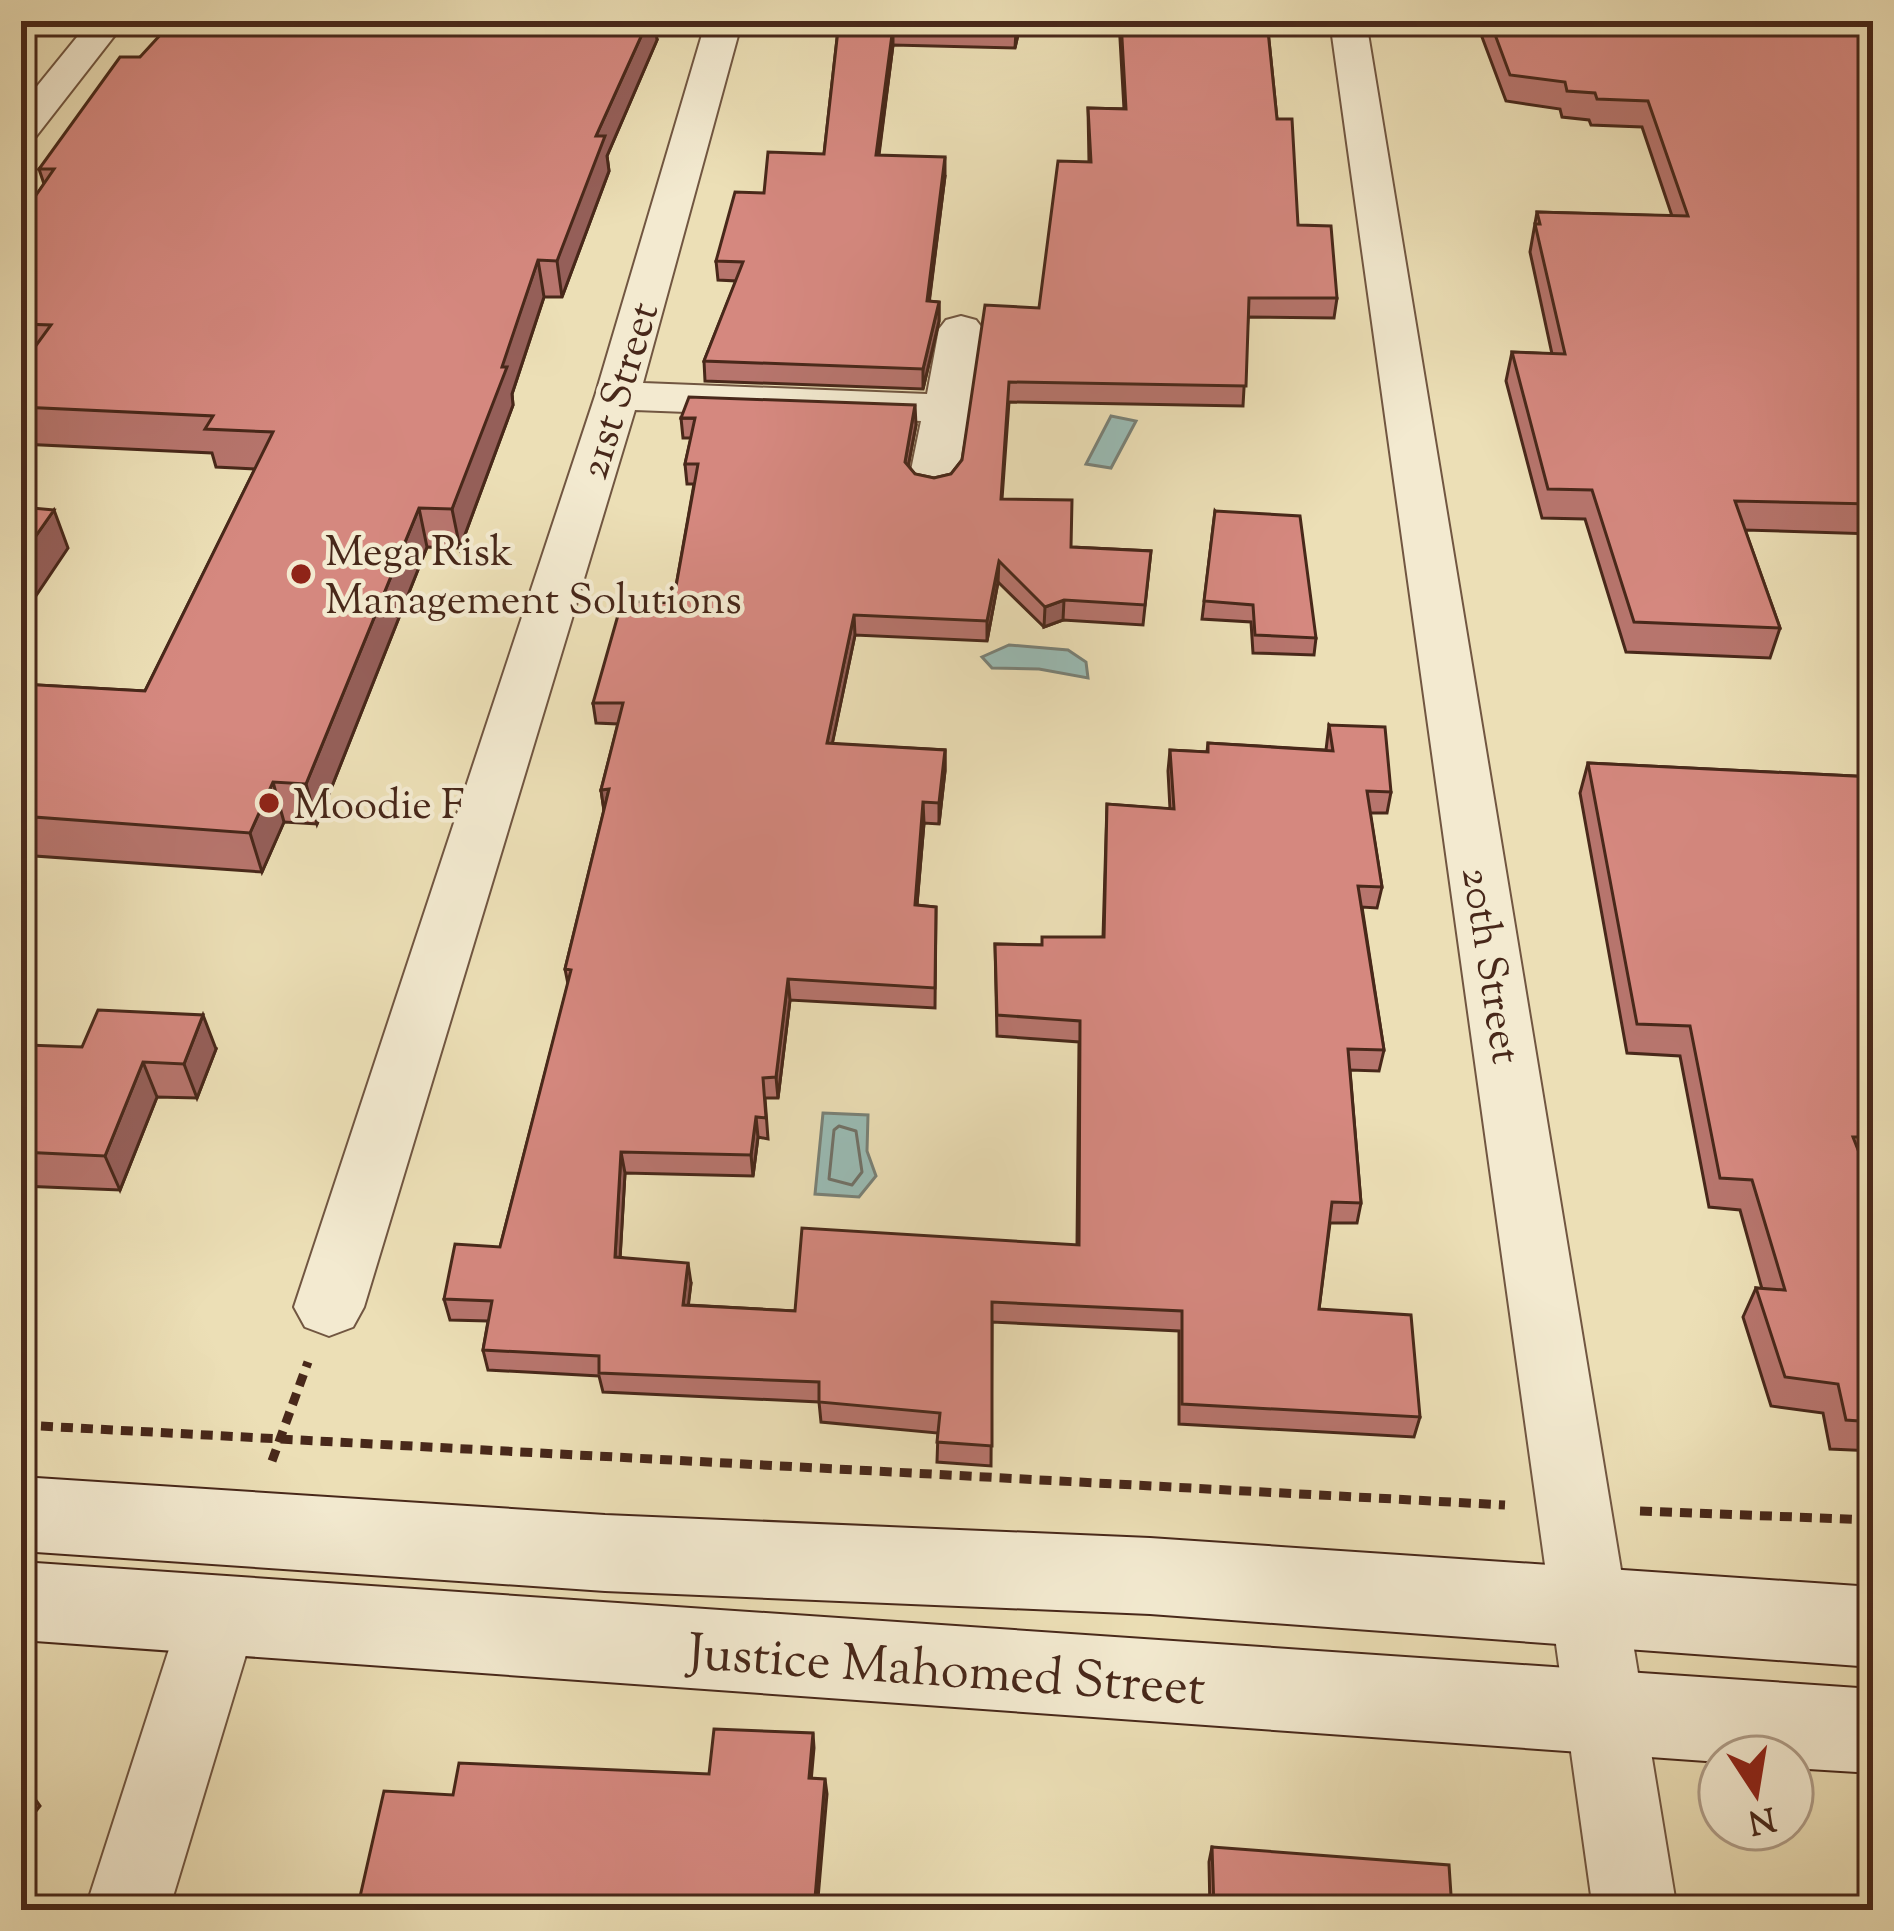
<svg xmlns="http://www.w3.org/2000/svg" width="1894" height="1931" font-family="'Sorts Mill Goudy',serif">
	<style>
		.water { fill: #9abcb5; stroke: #798177; stroke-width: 3 }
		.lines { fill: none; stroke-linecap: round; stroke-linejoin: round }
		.shore { stroke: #717268; stroke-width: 3 }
		.street-casing { stroke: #715641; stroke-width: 4 }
		.secondary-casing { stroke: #48281a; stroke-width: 4 }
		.path { stroke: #48281a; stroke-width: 9; stroke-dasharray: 12 8; stroke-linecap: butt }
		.street { fill: #f3ead0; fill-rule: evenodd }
		.secondary { fill: #f3ead0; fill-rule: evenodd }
		.wall { fill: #b7756d; stroke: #48281a; stroke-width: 3 }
		.shaded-wall { fill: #955f59; stroke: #48281a; stroke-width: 3 }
		.building { fill: #d5887f; stroke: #48281a; stroke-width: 3 }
		.poi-dot { fill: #8f2418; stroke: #f3ead0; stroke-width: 4.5 }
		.labels { text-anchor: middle; stroke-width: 9; stroke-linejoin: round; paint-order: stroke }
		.street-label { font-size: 42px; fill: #48281a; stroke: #f3ead0 }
		.poi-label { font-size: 42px; fill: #48281a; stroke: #f3ead0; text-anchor: start }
		.near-street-label { font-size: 51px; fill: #48281a; stroke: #f3ead0 }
	</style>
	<rect width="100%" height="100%" fill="#ecdfb6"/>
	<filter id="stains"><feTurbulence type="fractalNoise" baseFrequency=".00167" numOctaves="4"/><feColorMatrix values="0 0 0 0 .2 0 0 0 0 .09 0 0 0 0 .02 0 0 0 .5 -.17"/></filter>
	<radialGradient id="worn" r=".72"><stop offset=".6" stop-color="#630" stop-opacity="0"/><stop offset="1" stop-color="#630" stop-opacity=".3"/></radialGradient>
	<!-- water -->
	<path class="water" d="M1111,416L1136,421L1111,468L1086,464Z
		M1009,645L1068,650L1086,662L1088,678L1039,669L992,668L982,657Z
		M823,1113L868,1115L867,1151L876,1176L859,1197L815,1194Z"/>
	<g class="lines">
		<!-- shore -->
		<path class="shore" d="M839,1126L856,1131L862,1172L852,1185L829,1179L834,1130Z"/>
		<defs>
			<path id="street" d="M90,21H126L34,139L21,142V106Z
				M706,21H742L643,383L927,394L939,329L946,320L961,316L976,320L983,329L957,480L950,490L933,494L916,490L909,480L921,421L635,410L364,1307L353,1327L329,1336L305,1327L294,1307L595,396Z
				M1330,21H1366L1677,1910H1593Z
				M219,1579L246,1590L258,1615L169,1910H85L180,1615L192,1590Z"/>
			<path id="secondary" d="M21,1477L605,1515L1150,1538L1873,1587V1667L1150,1614L605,1591L21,1551Z
				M21,1562L1873,1689V1773L1792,1768V1757H1720V1762L21,1640Z"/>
		</defs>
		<!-- street casing -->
		<use href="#street" class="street-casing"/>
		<!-- secondary casing -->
		<use href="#secondary" class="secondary-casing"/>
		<!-- path -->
		<path class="path" d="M21,1425L1505,1505
			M272,1461L308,1362
			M1640,1511L1873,1520"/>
		<!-- street -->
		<use href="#street" class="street"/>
		<!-- secondary -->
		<use href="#secondary" class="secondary"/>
	</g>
	<!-- wall -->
	<path class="wall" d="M839,21H1021L1015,48L893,45L879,155L945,176L929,301L939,302V321L923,389L705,381L704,361L736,281L718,280L716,261L764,193L824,154Z
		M1119,21H1267L1277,119L1298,225L1337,298L1334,318L1248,317L1243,406L1009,402L1002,499L1071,547L1151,551L1143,625L1063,620L1044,627L998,582L987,641L855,635L832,744L945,750V771L939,824L924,823L917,905L936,907L935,1008L790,1000L778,1098H765L768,1139L758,1137L753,1176L625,1173L620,1257L691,1283L688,1305L795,1311L1077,1245L1079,1042L997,1036L995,944L1042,945L1103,937L1107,804L1170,809L1168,771L1170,750L1207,752L1208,743L1326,750L1329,725L1391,792L1387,813H1370L1382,887L1377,908L1362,907L1384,1050L1379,1071L1350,1070L1361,1203L1357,1223H1330L1319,1309L1420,1417L1414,1437L1179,1424V1331L992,1322L991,1466L937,1462L938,1433L821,1422L819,1402L603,1392L599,1376L488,1370L483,1350L488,1321L450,1320L444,1299L500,1247L568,984L565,969L604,810L601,790L618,724L596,723L593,703L673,603L694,484H687L685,464L691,438H683L681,418L916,425L908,466L915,474L934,478L951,474L962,460L1039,308L1089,162L1088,108L1124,109Z
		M1476,21H1873V534L1745,530L1780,628L1770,658L1626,652L1585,519L1542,518L1506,381L1512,352L1552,354L1530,252L1537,212L1672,216L1642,127L1591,125L1589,120L1562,117L1560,109L1506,101Z
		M657,40L607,156L609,171L562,297H544L512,394L513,405L460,548L427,547L317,824L284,822L262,872L21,855V684L145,691L255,469L216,467L212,453L21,444V366L24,362L21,361V217L44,184L39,169L140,57Z
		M1215,511L1316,638L1314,655L1253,653L1251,622L1202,619Z
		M1588,763L1873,777V1167H1865L1873,1188V1451L1830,1449L1823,1413L1771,1406L1743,1317L1756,1288L1762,1289L1740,1210L1709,1207L1680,1056L1627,1053L1580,793Z
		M82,1047L216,1049L197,1098L157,1097L120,1190L21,1186V1058Z
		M1212,1847L1452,1910H1210L1209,1862Z"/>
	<!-- shaded-wall -->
	<path class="shaded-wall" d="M648,21H655L657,40L607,156L609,171L562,297L557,261L596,136Z
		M1018,21H1021L1015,48L1016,31Z
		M893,27V45L876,174V155Z
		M945,157V176L927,320V301Z
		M538,260L544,297L512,394L513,405L460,548L452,509Z
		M939,302V321L923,389V369Z
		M915,405L916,425L905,483V462Z
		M419,508L427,547L317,824L306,784Z
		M54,510L68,548L21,618V557Z
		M999,561L998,582L987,641V621Z
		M1064,600L1063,620L1044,627L1045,607Z
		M854,615L855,635L828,764L827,743Z
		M945,750V771L939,824V803Z
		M273,782L284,822L262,872L250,833Z
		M609,789L604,811L601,790Z
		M923,802L924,823L915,926V905Z
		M788,979L790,1000L778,1098L776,1077Z
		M203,1015L216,1049L197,1098L184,1064Z
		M143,1062L157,1097L120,1190L105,1156Z
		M756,1117L758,1137L753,1176L751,1155Z
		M621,1152L625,1173L619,1277L615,1257Z
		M688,1263L691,1283L686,1325L683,1305Z
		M813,1733L814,1748L810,1793L809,1778Z
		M21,1779L40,1806L21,1830Z
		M825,1779L827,1794L817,1910H814Z"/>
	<!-- building -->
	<path class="building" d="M173,21H648L596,136H605L557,261L538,260L502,367H507L452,509L419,508L306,784L273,782L250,833L21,816V684L145,691L273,432L205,429L213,416L21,407V366L51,325L21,324V217L54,169H39L120,57H140Z
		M839,21H1018L1016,31L893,27L876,155L945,157L927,301L939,302L923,369L704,361L743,262L716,261L735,192L764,193L768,152L824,154Z
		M1121,21H1267L1277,119H1292L1298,225L1331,226L1337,298H1249L1246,386L1009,382L1001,499L1072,500L1071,547L1151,551L1145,605L1064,600L1045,607L999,561L987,621L854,615L827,743L945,750L939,803L923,802L915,905L936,907L935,988L788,979L776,1077L763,1078L766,1118L756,1117L751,1155L621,1152L615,1257L688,1263L683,1305L795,1311L802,1228L1079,1245L1080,1021L997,1015L995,944L1042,945V937H1104L1107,804L1174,809L1170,750L1208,752V743L1333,751L1329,725L1385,727L1391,792L1367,791L1382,887L1358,886L1384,1050L1348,1049L1361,1203L1332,1202L1319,1309L1411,1315L1420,1417L1182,1404V1311L992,1302V1446L937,1442L940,1413L819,1402V1382L599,1373V1356L483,1350L492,1301L444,1299L455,1244L500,1247L571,970L565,969L609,789L601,790L623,703H593L622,601L673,603L698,464H685L695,418H681L689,397L915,405L905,462L915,474L934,478L951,474L962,460L985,305L1039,308L1058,161L1091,162L1088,108L1126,109Z
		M1490,21H1873V504L1735,501L1780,628L1634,622L1592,490L1548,489L1512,352L1565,354L1535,224H1540L1537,212L1688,216L1648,101L1597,99L1595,93L1567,91L1565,82L1510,75Z
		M21,507L54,510L21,557Z
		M1215,511L1300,516L1316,638L1255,635L1253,605L1204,601Z
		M1588,763L1873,777V1137H1853L1873,1188V1422L1846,1420L1838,1384L1785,1377L1756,1288L1785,1290L1752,1180L1720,1178L1690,1026L1637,1024Z
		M98,1010L203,1015L184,1064L143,1062L105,1156L21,1152V1058L27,1045L82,1047Z
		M714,1729L813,1733L809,1778L825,1779L814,1910H357L384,1791L453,1795L459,1763L709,1774Z
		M1212,1847L1449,1865L1452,1910H1214Z"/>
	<!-- markers -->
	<g class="poi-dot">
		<circle cx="301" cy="574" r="12"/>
		<circle cx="269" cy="803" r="12"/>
	</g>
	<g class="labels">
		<!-- street labels -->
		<g class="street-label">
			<text transform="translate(617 390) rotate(-73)" y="15">21st Street</text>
			<text transform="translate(1493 965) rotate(81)" y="15">20th Street</text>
		</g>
		<!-- poi labels -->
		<g class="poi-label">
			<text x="325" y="565">Mega Risk<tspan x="325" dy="48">Management Solutions</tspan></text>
			<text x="293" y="818">Moodie F</text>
		</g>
		<!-- near-street labels -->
		<g class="near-street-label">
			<text transform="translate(947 1668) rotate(4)" y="18">Justice Mahomed Street</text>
		</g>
	</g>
	<!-- margin -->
	<rect width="1894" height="1931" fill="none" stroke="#ecdfb6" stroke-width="72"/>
	<rect x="24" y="24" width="1846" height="1883" fill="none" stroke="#48281a" stroke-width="6"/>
	<rect x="36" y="36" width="1822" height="1859" fill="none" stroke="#48281a" stroke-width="3"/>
	<!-- north arrow -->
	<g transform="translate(1756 1793) rotate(168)"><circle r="57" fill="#f3ead0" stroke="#af9c87" stroke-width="3"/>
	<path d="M0-9L21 45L0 30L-21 45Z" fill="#8f2418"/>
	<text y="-18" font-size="33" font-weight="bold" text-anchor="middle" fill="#48281a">N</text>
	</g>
	<rect width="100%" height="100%" filter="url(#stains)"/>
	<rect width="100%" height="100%" fill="url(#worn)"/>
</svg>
